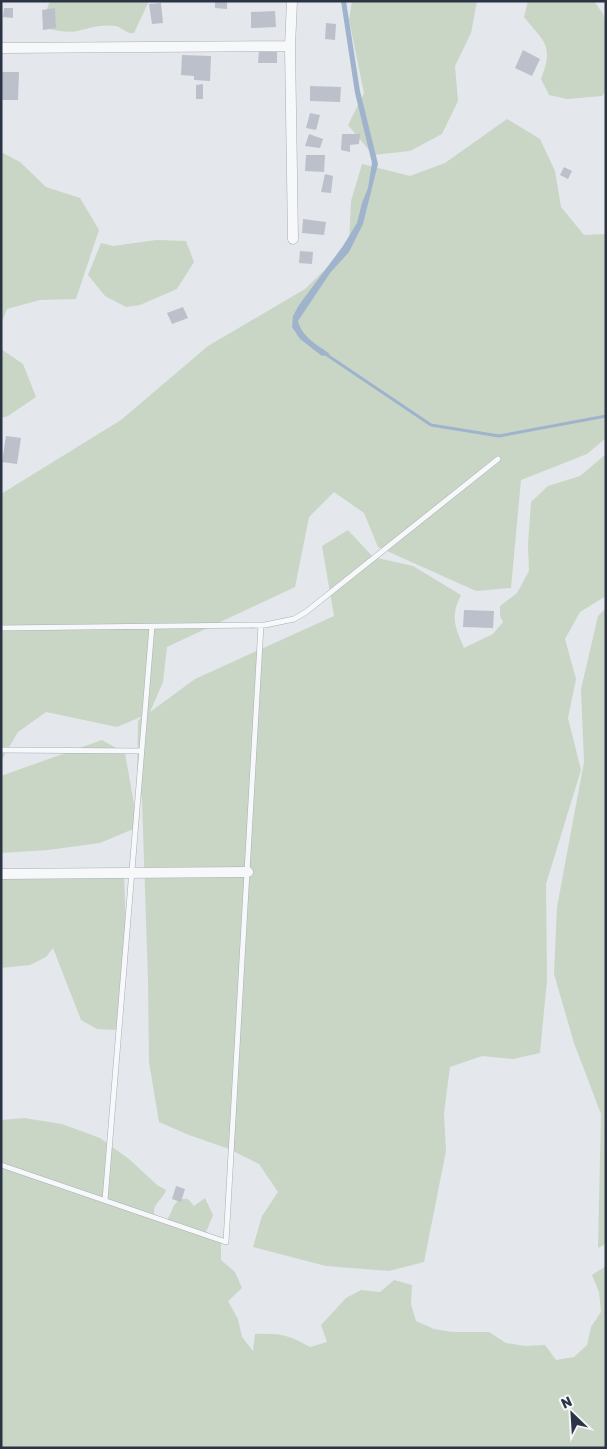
<svg xmlns="http://www.w3.org/2000/svg" width="607" height="1449" font-family="Rubik,sans-serif">
	<style>
		.green { fill: #c9d6c5 }
		.water { fill: #9fb4cc }
		.lines { fill: none; stroke-linecap: round; stroke-linejoin: round }
		.stream { stroke: #9fb4cc; stroke-width: 3 }
		.building { fill: #bbc0ca }
		.service-casing { stroke: #a9aeb7; stroke-width: 6 }
		.minor-casing { stroke: #a9aeb7; stroke-width: 11 }
		.service { stroke: #f7f8fa; stroke-width: 5 }
		.minor { stroke: #f7f8fa; stroke-width: 10 }
	</style>
	<rect width="100%" height="100%" fill="#e4e7ec"/>
	<!-- green -->
	<path class="green" d="M54,1H149L134,33C126,34 123,28 116,26C103,24 89,28 77,31C68,33 59,31 49,29L50,17L46,12L49,3Z
		M352,1H477L471,33L455,66L458,101L442,134L410,151L373,155L348,125L364,93L349,20Z
		M528,1H594L603,14L606,23V91L602,96L567,99L549,95L541,79C554,45 545,43 524,17Z
		M507,119L540,139L555,171L561,207L584,235L606,234V438L587,454L521,480L511,588L476,591L378,547L364,513L334,492L309,517L295,587L167,647L163,682L150,712L195,679L334,616L322,546L348,530L373,557L413,566L461,595C450,617 455,627 464,648L493,634L503,622L500,616V606L517,593L529,571L528,545L531,502L548,486L580,476L606,454V596L580,612L565,639L576,679L568,718L581,770L546,884L547,980L540,1053L513,1059L482,1056L450,1067L444,1113L446,1151L424,1262L389,1271L326,1266L253,1247L262,1216L278,1192L259,1164L229,1149L189,1135L159,1122L149,1062L148,981L142,799L137,778L138,721L143,716L117,727L46,712L18,732L1,761V494L121,420L208,346L305,289L349,246L351,201L362,164L410,176L445,163Z
		M1,152L20,162L46,187L80,198L99,230L76,299L40,300L7,309L1,324Z
		M156,240L186,241L194,262L177,289L140,305L126,307L105,296L88,275L101,243L113,246Z
		M1,349L23,364L36,397L8,416L1,418Z
		M606,608V1244L598,1248L601,1114L574,1043L554,974L557,907L584,762L581,689L598,616Z
		M102,740L125,753L138,827L100,843L48,850L1,853V776Z
		M124,875L126,932L117,1030L97,1029L81,1020L53,948L46,957L30,965L1,968V877Z
		M24,1118L62,1124L100,1138L129,1159L157,1185L166,1190C163,1200 150,1205 155,1217L167,1220C174,1210 173,1197 188,1199L194,1206L205,1198L213,1215L206,1232L221,1242V1260L235,1272L242,1288L228,1301L238,1319L242,1337L253,1351L255,1334C280,1333 289,1335 310,1347L327,1342L321,1325L346,1298L361,1290L380,1292L394,1280L412,1285L411,1304L416,1321L434,1329L452,1332H489L506,1343L525,1346L545,1345L556,1360L574,1357L587,1345L591,1327L601,1312L599,1292L592,1275L606,1266V1448H1V1120Z"/>
	<!-- water -->
	<path class="water" d="M341,1H346L360,91L378,164L363,224L349,252L330,273L298,321C302,337 316,344 330,354L322,356L300,339L292,327L293,316L299,305L343,246L357,223L362,203L368,188L372,163L355,93Z"/>
	<g class="lines">
		<!-- stream -->
		<path class="stream" d="M324,353L431,425L499,436L606,416"/>
	</g>
	<!-- building -->
	<path class="building" d="M215,1H227V9L215,8Z
		M161,3L163,23L152,24L149,4Z
		M4,8H13V18L3,17Z
		M55,8L56,28L43,30L42,10Z
		M275,11L276,27L251,28V12Z
		M326,23L336,24L335,40L325,39Z
		M523,50L540,59L532,76L515,68Z
		M259,51L277,52V63H258Z
		M182,55L211,56L210,81L194,80V76L181,75Z
		M1,72H19L18,100H1Z
		M203,84V99H196V85Z
		M310,86L341,87L340,102L310,101Z
		M310,113L320,115L316,130L306,128Z
		M309,134L323,139L320,148L305,146Z
		M342,134H360L359,144L350,145V152L341,150Z
		M306,155H325L324,172L305,171Z
		M564,167L572,171L568,179L560,175Z
		M325,174L333,176L331,193L321,192Z
		M303,219L326,222L324,235L302,233Z
		M300,251L313,252L312,264L299,263Z
		M183,307L188,318L172,324L167,313Z
		M6,436L21,438L17,464L2,462Z
		M464,610L494,611L493,628L463,627Z
		M176,1186L185,1189L181,1202L172,1199Z"/>
	<g class="lines">
		<defs>
			<path id="service" d="M1,628L265,625L294,619L306,612L498,459
				M1,750L142,751
				M1,1165L226,1242L261,625
				M105,1200L152,626"/>
			<path id="minor" d="M292,1L290,46L293,239
				M1,48L290,46
				M1,874L248,872"/>
		</defs>
		<!-- service casing -->
		<use href="#service" class="service-casing"/>
		<!-- minor casing -->
		<use href="#minor" class="minor-casing"/>
		<!-- service -->
		<use href="#service" class="service"/>
		<!-- minor -->
		<use href="#minor" class="minor"/>
	</g>
	<!-- border -->
	<rect width="607" height="1449" fill="none" stroke="#2b3445" stroke-width="5"/>
	<!-- north arrow -->
	<g transform="translate(572 1414) rotate(335)" stroke="#f4f6f9" stroke-width="4" paint-order="stroke">
	<path d="M0-4L9 19L0 12L-9 19Z" fill="#2b3445"/>
	<text y="-8" font-size="14" font-weight="bold" text-anchor="middle" fill="#2b3445">N</text>
	</g>
</svg>
